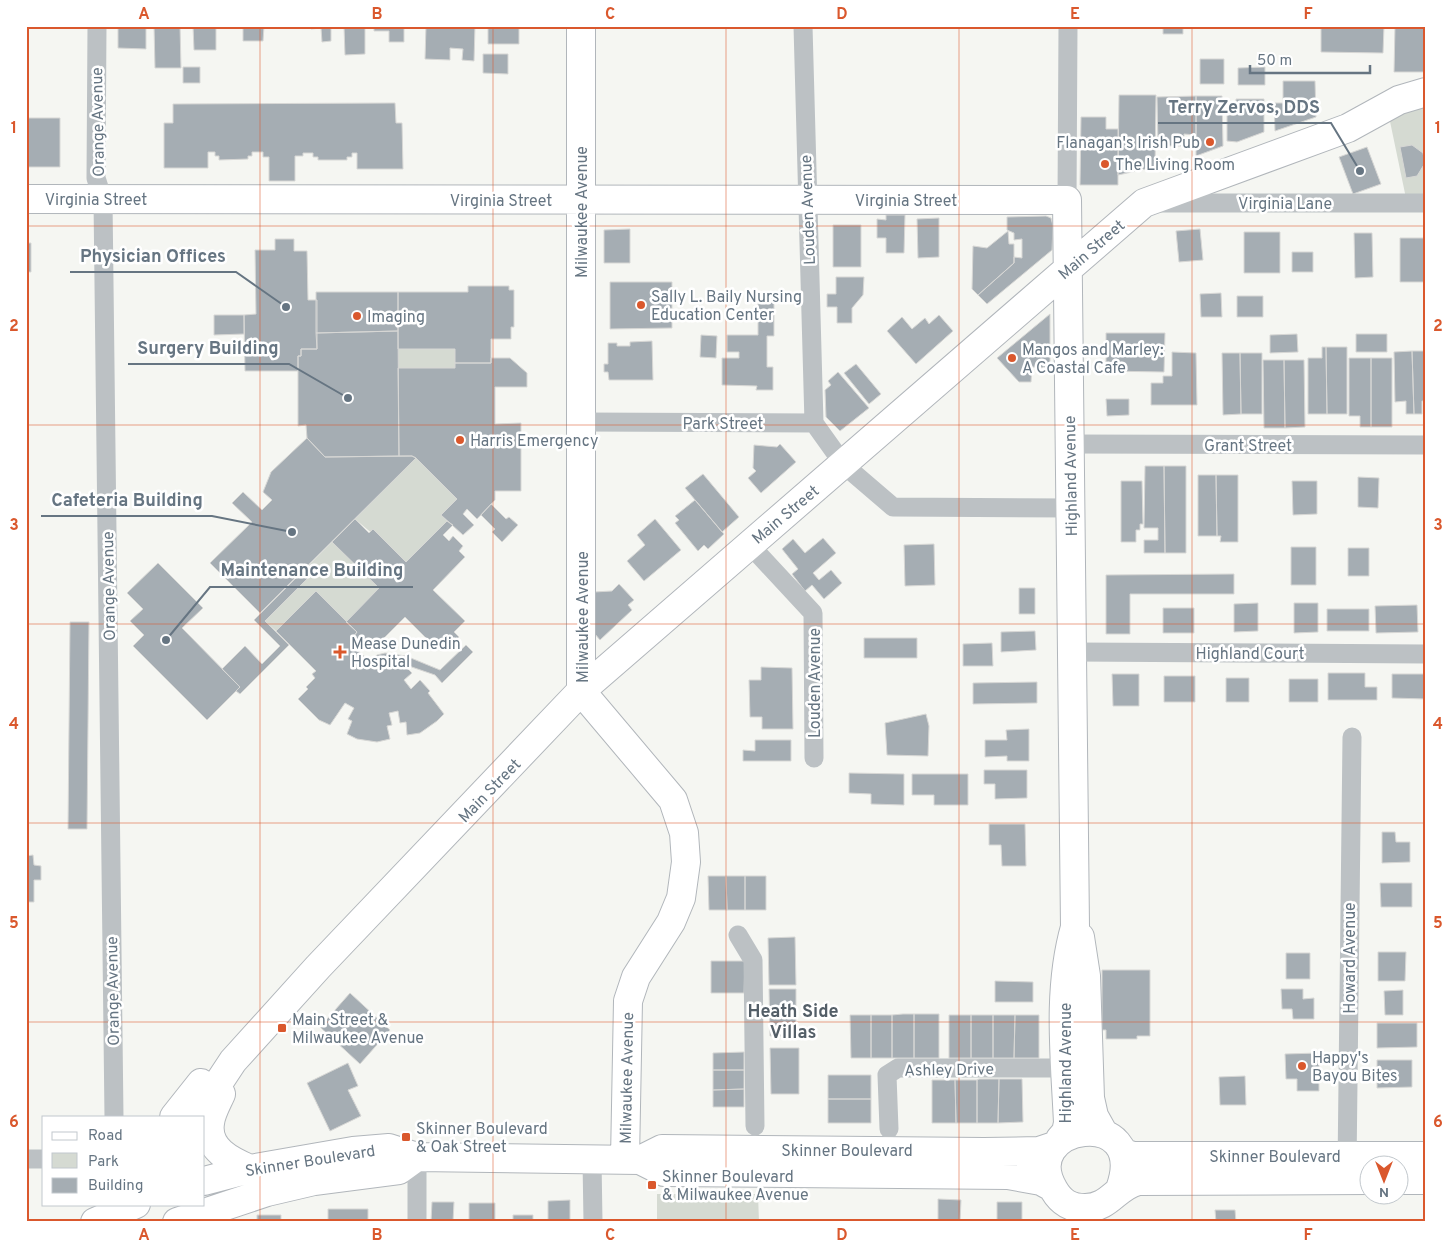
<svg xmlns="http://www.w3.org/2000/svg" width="1452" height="1248" font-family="Overpass,sans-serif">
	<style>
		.green { fill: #d5dad2 }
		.building { fill: #a5adb3; stroke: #d7d7d5 }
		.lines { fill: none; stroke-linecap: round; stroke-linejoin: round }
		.secondary-casing { stroke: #b1b6bb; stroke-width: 30 }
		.street { stroke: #bcc1c4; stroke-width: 19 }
		.secondary { stroke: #fff; stroke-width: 28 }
		.grid { fill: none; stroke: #da582d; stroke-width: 1; stroke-opacity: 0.55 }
		.poi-dot { fill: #da582d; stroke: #fff; stroke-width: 2 }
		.labels { text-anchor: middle; stroke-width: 5; stroke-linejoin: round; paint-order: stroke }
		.street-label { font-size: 16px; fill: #667582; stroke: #fff }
		.poi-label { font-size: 16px; fill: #667582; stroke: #fff; text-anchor: start }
		.neighbourhood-label { font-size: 18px; font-weight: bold; fill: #535e67; stroke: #fff }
		.leader { fill: none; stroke: #667582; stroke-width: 2 }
		.callout-dot { fill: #667582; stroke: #fff; stroke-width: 2 }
		.callout-label { font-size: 18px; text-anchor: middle; font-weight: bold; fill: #667582; stroke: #fff; stroke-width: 5; stroke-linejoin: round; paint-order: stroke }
		.neatline { fill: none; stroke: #da582d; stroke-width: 2 }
		.grid-label { font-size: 16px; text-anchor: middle; font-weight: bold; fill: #da582d }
	</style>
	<rect width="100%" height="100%" fill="#f5f6f2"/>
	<!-- green -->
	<path class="green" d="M1426,93V203H1407L1387,107Z
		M398,349H455V368H398Z
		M416,458L457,499L441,515L447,521L406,562L355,519Z
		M332,542L379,588L346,622L316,592L276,631L265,621L311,575L305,569Z
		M657,1194H758L759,1222H657Z"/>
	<!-- building -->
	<path class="building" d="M118,26H146V49L118,48Z
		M154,26H180L181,68H155Z
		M193,26H216V50H194Z
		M243,26H264L263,41H243Z
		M311,26H331V41L322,42L321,28L311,29Z
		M365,26V54L345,55L344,27Z
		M374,26H404V42H389V31H374Z
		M426,26H475L474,61L462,60L463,49L450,48V60L425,59Z
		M488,26H519V44H488Z
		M1163,26H1183V34H1163Z
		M1321,26H1384L1383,53L1321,52Z
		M1395,26H1426V72H1394Z
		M483,54H508V74L483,73Z
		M1200,59H1224V84H1200Z
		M183,67H200V83H183Z
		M1265,67V85H1238V68Z
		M1283,81H1315L1316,117L1275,131L1274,103H1283Z
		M1119,95H1156L1155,167L1118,175Z
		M1196,96V135L1184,134V146H1158L1157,97Z
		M1196,96H1222L1223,146L1196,156Z
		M1236,99H1264V132L1237,142L1227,141V115H1236Z
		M395,103L396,123H402L403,169H357V153H352V157H347V160H318V157H313V153H303V156H295V181H269V157H263V152H252V156H248V159L219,160V156H215V152H208V168H164V123H173V104Z
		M1081,117H1106V129H1118V185H1080Z
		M26,118H60V167H26Z
		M1412,145L1423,153L1425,163L1417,176L1406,178L1400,147Z
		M1367,147L1381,184L1353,194L1339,157Z
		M886,215H905L904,253H886V238H877V219L886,220Z
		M1046,216L1051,218L1053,226L1052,250L987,304L978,295L1014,263V257L1022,258V239L1014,240V233L1007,230V217Z
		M939,218V257L918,258L917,219Z
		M833,225H861V267H833Z
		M630,229V263H604V230Z
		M1200,229L1203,260L1179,262L1176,231Z
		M1008,231L1009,244H1014V263L978,295L972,289L973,246L987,248Z
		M1244,232H1280V273H1244Z
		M1354,233H1372L1373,277L1355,278Z
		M1400,238H1426V282H1400Z
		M275,239H294V251H307L308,300H317V349H301V356H298V371H245L244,315L256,314L255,250H275Z
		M26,243H31V272H26Z
		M1292,252H1313V272H1292Z
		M836,277H864L863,295L852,308V323H837V307H827V294H836Z
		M610,282H672V328L610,329Z
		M468,286H509V290H514V327H511V339H491V363H455V349H398V292H468Z
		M316,292H398V331L316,333Z
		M1221,293L1222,317H1201L1200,294Z
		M1237,296H1263V317H1237Z
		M758,298L774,299V336H767V367H773V390H756L757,386L722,385V358H739V352H727V335H758Z
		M1050,314V365H1047V368L1032,367L1031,382H1019L997,358Z
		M214,315H244V334L214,335Z
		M939,315L953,331L916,364L887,331L902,317L912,329L925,318L929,324Z
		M398,331L399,456L325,457L307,438L306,425L298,426V356H301V349H317L316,333Z
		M1106,333H1165L1164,372L1106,371Z
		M1297,334L1298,352L1270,353V335Z
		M1356,334H1387V352H1356Z
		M701,335L717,336L716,358L700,357Z
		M652,341L653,380H609L608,372H604V364H608V343H617V346H630V342Z
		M1322,347H1326L1327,414H1308V358H1322Z
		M1326,347H1347V414H1327Z
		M1412,351H1426V401H1422V414H1414Z
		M1412,351L1414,414H1406V401L1395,402L1394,352Z
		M1172,352L1196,353L1197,405H1151V383H1163V376H1172Z
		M1222,353H1240L1241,414L1223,415Z
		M1240,353H1262V414H1241Z
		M491,358H510L527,373V387H495V424L521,423V491H495V500L477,519L467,509L463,514L474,525L463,535L441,515L457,499L416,458L412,456H399L398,368H455V363H491Z
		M1349,358H1371V427H1360V416H1349Z
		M1371,358H1392V427H1371Z
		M1263,360H1284L1285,428H1264Z
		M1284,360H1304L1305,427L1285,428Z
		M856,364L881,394L869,404L844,373Z
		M838,372L869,408L840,431L826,417L825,390L831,385L828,381Z
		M1106,399H1129V415L1107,416Z
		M307,438L325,457L412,456L416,458L260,613L210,563L252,522L232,503L243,492L262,510L272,500L263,492L271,472Z
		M780,444L796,462L761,493L748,478L756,471L753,468L754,445L777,447Z
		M1145,466H1164L1165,553H1144V540H1158V528H1144Z
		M1164,466H1186V553H1165Z
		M703,474L739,517L722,532L685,488Z
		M1198,475H1216L1217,536H1198Z
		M1216,475H1238V542H1220L1221,536H1217Z
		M1358,477L1379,478L1378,508L1358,507Z
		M1121,481H1142L1143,524H1140V530H1136V542H1121Z
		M1292,481H1317V514L1293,515Z
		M695,500L724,534L708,549L704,545L698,551L675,523L679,520L675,516Z
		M491,504L506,519L509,517L518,525L502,542L492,532L495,529L481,515Z
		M355,519L369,533L373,529L406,562L447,521L453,525L443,535L449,541L453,536L463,546L459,551L465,557L433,590L465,621L454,632L459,637L447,649L442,644L437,649L405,617L373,649L368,644L364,648L353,637L357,632L346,622L379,588L332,542Z
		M655,519L681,550L644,581L627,561L645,545L637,535Z
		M823,538L836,553L813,573L819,580L831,570L842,583L824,599L812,585L805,591L792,574L798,569L782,549L793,539L805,553Z
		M934,544L935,585L905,586L904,545Z
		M1291,547H1316V585H1291Z
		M1348,548H1369V576H1348Z
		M158,563L203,608L182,628L240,687L207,720L133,646L144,635L130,621L143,609L127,593Z
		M305,569L311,575L265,621L289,645L240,694L236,691L240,687L222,669L245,646L262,664L280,646L254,620Z
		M1234,574V594H1130V634H1106V575Z
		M619,584L634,600L628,605L632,610L600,640L595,634L594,592L612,591Z
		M1019,588H1035V614H1019Z
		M316,591L357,632L353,637L362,647L358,651L370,661L377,655L385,653L406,656L403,664L412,673L404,680L411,689L420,680L430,691L428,693L444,714L437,721L420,733L407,735L406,722L400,723L398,711L389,713L392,725L387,726L390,739L377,742L357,739L347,734L352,721L348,719L354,708L345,703L330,725L319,720L298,699L308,689L306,687L315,678L312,674L316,671L276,631Z
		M1258,603V631L1234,632V604Z
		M1294,603H1318V632L1294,633Z
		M1417,605L1418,632L1376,633L1375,606Z
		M1163,608H1194V633H1163Z
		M1327,609H1369V631H1327Z
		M70,622H89L87,829H68Z
		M1035,631L1036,650L1001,652V632Z
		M864,638H917V658H864Z
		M992,643L993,666H963V644Z
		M466,645L473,652L442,683L435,675L403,664L406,656L440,670Z
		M761,667L792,668L793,729H762V717H750L749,680H761Z
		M1328,673H1365V687H1377V700H1328Z
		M1112,674H1139V706H1113Z
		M1392,674H1426V699L1392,698Z
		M1164,676H1195V702H1164Z
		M1226,678H1249V702H1226Z
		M1289,679H1318V702H1289Z
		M1037,682V703L973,704V683Z
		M926,714L929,726L928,756L887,755L885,723Z
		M1029,729V761H1007V756L985,757V740H1007L1006,730Z
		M755,740H791V761H743V750L755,751Z
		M984,770H1027V798L995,799V784H984Z
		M849,773L904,774V805L871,804V794L849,793Z
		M912,774H968V805H934V795H912Z
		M989,824H1025L1026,866H1002L1001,845H989Z
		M1382,832H1395L1396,842H1410V862L1382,863Z
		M33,855L34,865L41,866V880H34V902H26V856Z
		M708,876H726L727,910H709Z
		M726,876H745V910H727Z
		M745,876H766V910H745Z
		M1380,883H1412V907H1381Z
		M795,937L796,985H769L768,938Z
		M1378,952H1406L1405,981H1378Z
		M1286,953H1310V979H1286Z
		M711,961H745L744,993H711Z
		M1102,970H1150V1036H1137V1039H1106V1030H1102Z
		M995,981L1033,982V1002H995Z
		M769,989H796V1036H770Z
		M1281,989H1303V999L1314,998V1019H1293L1292,1009H1282Z
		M1403,990V1015H1385L1384,991Z
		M350,993L390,1030L360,1064L320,1027Z
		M903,1014H914V1058H892V1015Z
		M914,1014H939V1058H914Z
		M850,1015H871V1058H851Z
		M871,1015H892V1058H871Z
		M949,1015H971V1058H949Z
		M971,1015H993V1058H971Z
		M993,1015H1015L1014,1058H993Z
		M1015,1015H1039V1058H1014Z
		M1377,1023H1417V1047L1377,1048Z
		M770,1048H799V1094H771Z
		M744,1052V1070H713V1053Z
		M1319,1053V1091H1297V1079H1286L1285,1054Z
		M1377,1060H1412V1087L1377,1088Z
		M348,1063L358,1086L348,1090L361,1116L330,1131L307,1083Z
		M713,1070H744V1089L713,1090Z
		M828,1075H871V1099H828Z
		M1245,1076L1246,1105H1220L1219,1077Z
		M979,1079H999L998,1123H977V1080Z
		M999,1079H1022L1023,1122L998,1123Z
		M932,1080H955L956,1123H932Z
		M955,1080H977V1123H956Z
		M744,1089V1107H713V1090Z
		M828,1099H871V1123H828Z
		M938,1199L961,1200L960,1222H938Z
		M570,1200V1222H548V1201Z
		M432,1202H454L453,1222H431Z
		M997,1202H1022V1222H997Z
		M469,1203H495V1222H469Z
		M328,1209H368V1222H328Z
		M1215,1210H1235L1236,1222H1216Z
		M257,1215H281V1222H257Z
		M513,1215H533V1222H513Z
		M295,1220H314V1222H295Z
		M1110,1220H1134V1222H1110Z"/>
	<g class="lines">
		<defs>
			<path id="secondary" d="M581,26V691L673,800L684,833L686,862L681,898L671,922L636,977L628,1001L625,1159
				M26,199L1067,200L1075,927C1057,990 1065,1058 1068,1123L1066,1132L1060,1139
				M1080,937L1086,976L1090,1098L1094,1116L1104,1134
				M221,1094C217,1103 211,1113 210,1123C206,1149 231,1161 250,1169
				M174,1117L201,1083
				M196,1117L233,1061L318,967L581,691L1144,203L1348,128L1399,100L1426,92
				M1124,1153L1133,1156H1426
				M640,1160L662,1149L984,1152L1039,1151L1054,1146
				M1400,1180H1426
				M204,1181L250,1169L353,1151L389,1148L417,1157L640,1160L664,1172L1008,1175L1041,1181L1052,1187
				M1120,1189C1151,1102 1014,1124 1054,1190C1061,1202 1070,1208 1085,1208C1110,1208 1116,1186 1138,1181L1370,1180
				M95,1222L136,1204
				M177,1222L267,1192L314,1181L399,1170L417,1157"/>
		</defs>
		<!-- secondary casing -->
		<use href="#secondary" class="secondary-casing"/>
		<!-- street -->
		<path class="street" d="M97,26L96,178L103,200L114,1117
			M803,26L814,423
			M1067,200L1068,26
			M1158,203H1426
			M581,422L814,423L844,465L893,507L1070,508
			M1069,444L1426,445
			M749,544L813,613L814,758
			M1074,652L1426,654
			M738,935L753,960L755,1126
			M889,1129L887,1075L898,1068H1065
			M417,1157V1222
			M26,1159H44
			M592,1160L593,1222
			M1347,1168L1352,737"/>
		<!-- secondary -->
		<use href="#secondary" class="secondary"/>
	</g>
	<!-- grid -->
	<path class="grid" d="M260,26V1222M493,26V1222M726,26V1222M959,26V1222M1192,26V1222M26,226H1426M26,425H1426M26,624H1426M26,823H1426M26,1022H1426"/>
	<!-- markers -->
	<g class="poi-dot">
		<circle cx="1210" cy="142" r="5"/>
		<circle cx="1105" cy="164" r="5"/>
		<circle cx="641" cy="305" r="5"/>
		<circle cx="357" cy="316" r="5"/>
		<circle cx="1012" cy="358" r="5"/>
		<circle cx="460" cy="440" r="5"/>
		<path d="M337.5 644.5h5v5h5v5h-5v5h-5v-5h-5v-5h5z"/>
		<rect x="277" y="1023" width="10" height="10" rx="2.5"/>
		<circle cx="1302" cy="1066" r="5"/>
		<rect x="401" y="1132" width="10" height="10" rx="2.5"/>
		<rect x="647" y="1180" width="10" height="10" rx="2.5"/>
	</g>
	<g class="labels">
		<!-- street labels -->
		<g class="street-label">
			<text transform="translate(97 122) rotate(-91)" y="6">Orange Avenue</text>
			<text x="96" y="205">Virginia Street</text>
			<text x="501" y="206">Virginia Street</text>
			<text x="906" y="206">Virginia Street</text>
			<text x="1285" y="209">Virginia Lane</text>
			<text transform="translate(807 210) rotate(-92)" y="6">Louden Avenue</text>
			<text transform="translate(581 212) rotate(-90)" y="6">Milwaukee Avenue</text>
			<text transform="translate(1091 249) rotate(-41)" y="6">Main Street</text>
			<text x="723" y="429">Park Street</text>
			<text x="1248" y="451">Grant Street</text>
			<text transform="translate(1070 476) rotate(-91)" y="6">Highland Avenue</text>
			<text transform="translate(785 514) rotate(-40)" y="6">Main Street</text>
			<text transform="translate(108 586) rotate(-91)" y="6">Orange Avenue</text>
			<text transform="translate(582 617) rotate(-90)" y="6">Milwaukee Avenue</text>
			<text x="1250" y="659">Highland Court</text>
			<text transform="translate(814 683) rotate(-90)" y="6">Louden Avenue</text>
			<text transform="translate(489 790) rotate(-46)" y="6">Main Street</text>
			<text transform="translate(1349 958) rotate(-90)" y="6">Howard Avenue</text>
			<text transform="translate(112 991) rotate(-91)" y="6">Orange Avenue</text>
			<text transform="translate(1065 1063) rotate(-90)" y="6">Highland Avenue</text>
			<text transform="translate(949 1069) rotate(-1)" y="6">Ashley Drive</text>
			<text transform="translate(626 1078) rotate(-89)" y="6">Milwaukee Avenue</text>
			<text x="847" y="1156">Skinner Boulevard</text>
			<text x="1275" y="1162">Skinner Boulevard</text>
			<text transform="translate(310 1160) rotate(-9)" y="6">Skinner Boulevard</text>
		</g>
		<!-- poi labels -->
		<g class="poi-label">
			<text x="1200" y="148" text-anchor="end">Flanagan's Irish Pub</text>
			<text x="1115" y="170">The Living Room</text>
			<text x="651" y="302">Sally L. Baily Nursing<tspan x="651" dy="18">Education Center</tspan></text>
			<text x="367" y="322">Imaging</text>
			<text x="1022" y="355">Mangos and Marley:<tspan x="1022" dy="18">A Coastal Cafe</tspan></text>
			<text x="470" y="446">Harris Emergency</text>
			<text x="351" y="649">Mease Dunedin<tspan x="351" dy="18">Hospital</tspan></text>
			<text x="292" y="1025">Main Street &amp;<tspan x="292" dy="18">Milwaukee Avenue</tspan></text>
			<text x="1312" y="1063">Happy's<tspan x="1312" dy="18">Bayou Bites</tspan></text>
			<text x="416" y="1134">Skinner Boulevard<tspan x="416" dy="18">&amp; Oak Street</tspan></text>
			<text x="662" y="1182">Skinner Boulevard<tspan x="662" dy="18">&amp; Milwaukee Avenue</tspan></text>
		</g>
		<!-- neighbourhood labels -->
		<g class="neighbourhood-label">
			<text x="793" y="1017">Heath Side<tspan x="793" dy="21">Villas</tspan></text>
		</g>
	</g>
	<!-- callouts -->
	<path class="leader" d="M1360 171L1331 123H1158M286 307L236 272H70M348 398L289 364H128M292 532L212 516H41M166 640L210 587H413"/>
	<g class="callout-dot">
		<circle cx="1360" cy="171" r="5"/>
		<circle cx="286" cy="307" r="5"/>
		<circle cx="348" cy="398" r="5"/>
		<circle cx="292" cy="532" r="5"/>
		<circle cx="166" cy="640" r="5"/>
	</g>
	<g class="callout-label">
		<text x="1244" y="113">Terry Zervos, DDS</text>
		<text x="153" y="262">Physician Offices</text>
		<text x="208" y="354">Surgery Building</text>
		<text x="127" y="506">Cafeteria Building</text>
		<text x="312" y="576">Maintenance Building</text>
	</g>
	<!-- border -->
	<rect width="1452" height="1248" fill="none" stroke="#ffffff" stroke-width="55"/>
	<!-- legend -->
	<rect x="42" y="1116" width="162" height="90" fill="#ffffff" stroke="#c2c8cd"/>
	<rect x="52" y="1132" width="25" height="8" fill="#ffffff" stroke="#c2c8cd"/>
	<text x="88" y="1140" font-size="15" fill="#667582">Road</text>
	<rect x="52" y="1153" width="25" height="15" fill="#d5dad2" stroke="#c2c8cd"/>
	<text x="88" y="1166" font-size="15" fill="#667582">Park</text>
	<rect x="52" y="1178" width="25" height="15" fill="#a5adb3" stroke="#c2c8cd"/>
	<text x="88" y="1190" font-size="15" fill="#667582">Building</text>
	<!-- north arrow -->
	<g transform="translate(1384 1180) rotate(180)"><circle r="24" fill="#ffffff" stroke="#c2c8cd"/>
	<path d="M0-4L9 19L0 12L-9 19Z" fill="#da582d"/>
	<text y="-8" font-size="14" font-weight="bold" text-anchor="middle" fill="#667582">N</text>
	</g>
	<!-- scale -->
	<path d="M1250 65v8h120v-8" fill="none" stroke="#667582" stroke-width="2.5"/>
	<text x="1257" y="65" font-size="15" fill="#667582" stroke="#ffffff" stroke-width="4" paint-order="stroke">50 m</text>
	<rect x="28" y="28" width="1396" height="1192" class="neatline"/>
	<g class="grid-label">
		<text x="144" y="19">A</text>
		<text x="377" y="19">B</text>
		<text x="610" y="19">C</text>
		<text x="842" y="19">D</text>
		<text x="1075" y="19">E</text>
		<text x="1308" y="19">F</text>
		<text x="14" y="133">1</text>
		<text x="1438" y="133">1</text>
		<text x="14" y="331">2</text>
		<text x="1438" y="331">2</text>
		<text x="14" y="530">3</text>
		<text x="1438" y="530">3</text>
		<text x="14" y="729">4</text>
		<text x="1438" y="729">4</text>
		<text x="14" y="928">5</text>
		<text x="1438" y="928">5</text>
		<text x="14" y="1127">6</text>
		<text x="1438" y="1127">6</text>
		<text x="144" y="1240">A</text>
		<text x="377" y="1240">B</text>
		<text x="610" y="1240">C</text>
		<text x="842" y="1240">D</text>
		<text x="1075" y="1240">E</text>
		<text x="1308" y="1240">F</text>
	</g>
</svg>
